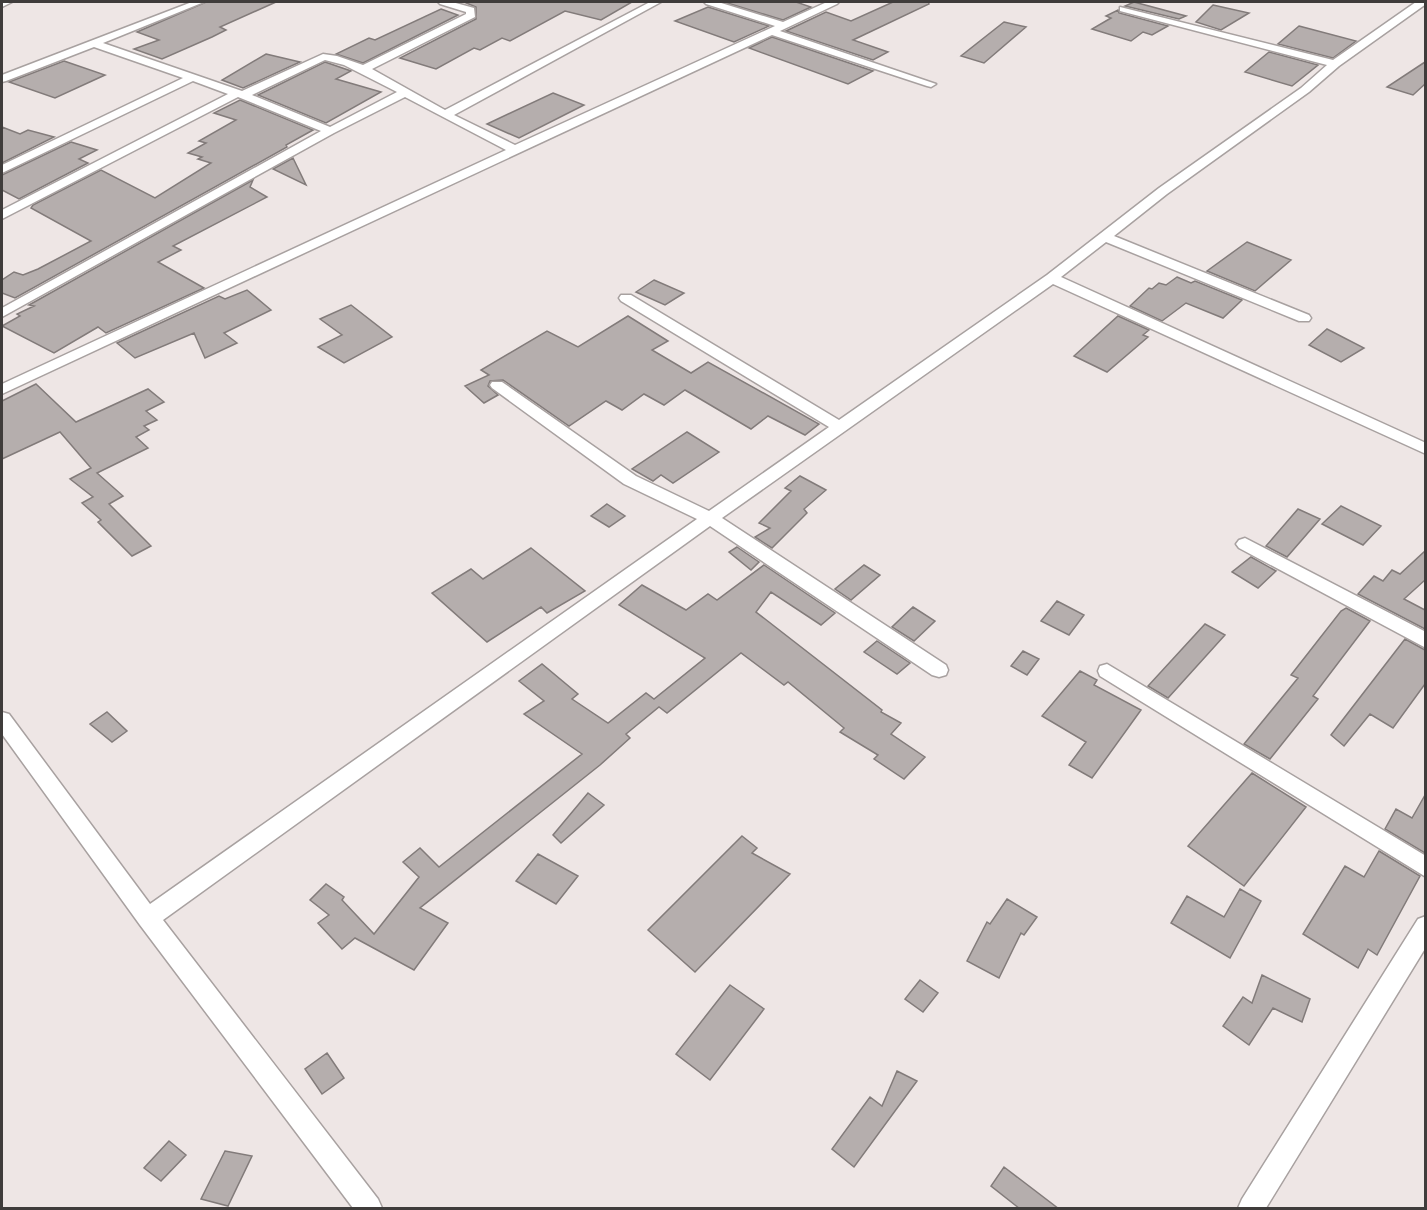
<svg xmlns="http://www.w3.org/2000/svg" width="1427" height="1210" font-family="'Golos Text',sans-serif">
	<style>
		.building { fill: #b5aead; stroke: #827b7a; stroke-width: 1.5 }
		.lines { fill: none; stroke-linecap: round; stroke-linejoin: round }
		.minor-casing { stroke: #a8a1a0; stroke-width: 3 }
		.minor { fill: #fff; fill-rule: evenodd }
	</style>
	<rect width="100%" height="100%" fill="#eee6e5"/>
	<!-- building -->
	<path class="building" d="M206,2H276L220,27L226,30L212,37L162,59L134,49L159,40L137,32Z
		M464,2H632L601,20L565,11L510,41L502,38L480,50L474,48L436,69L400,58L476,19V7Z
		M724,2H796L811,7L783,20Z
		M893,2H928L929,4L853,40L888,52L873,60L786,31L826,12L851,21Z
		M1134,2L1186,16L1179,19L1125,6Z
		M1213,5L1249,13L1221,30L1196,22Z
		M708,7L769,26L734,42L675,21Z
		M441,9L458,15L363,63L336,54L369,38L375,40Z
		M1118,10L1119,13L1168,26L1152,35L1143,32L1131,41L1092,29L1111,18L1106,16Z
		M1004,22L1026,27L984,63L961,56Z
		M1299,26L1356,41L1333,58L1278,44Z
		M772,37L861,67L873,71L848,84L749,48Z
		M1269,52L1318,65L1292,86L1245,72Z
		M266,54L300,62L243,88L222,80Z
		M64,61L105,75L55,98L9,82Z
		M325,62L351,71L336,79L381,92L326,123L258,95Z
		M1425,62V84L1413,95L1387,87Z
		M553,93L584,105L519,138L487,124Z
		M240,100L313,130L286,145L287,147L15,298L2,293V280L14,272L23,275L38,269L91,241L31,208L33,205L101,170L155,198L211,163L198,159L202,157L188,153L206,143L199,141L236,120L214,113Z
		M2,127L20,134L28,130L54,137L2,163Z
		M71,142L97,150L79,159L88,163L19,199L2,190V175Z
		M293,158L306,185L273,169Z
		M253,180L250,187L267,197L173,246L181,250L158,262L204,288L106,333L98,327L54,353L2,326L20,316L17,314L34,306L29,305Z
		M1247,242L1291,260L1255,291L1207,271Z
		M1177,277L1191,283L1195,281L1242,300L1223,318L1186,303L1162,321L1130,306L1149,288L1152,289L1159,283L1166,285Z
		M654,280L684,293L665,305L636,292Z
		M247,290L271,310L224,333L237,343L205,358L194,333L135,358L117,343L219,296L225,299Z
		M351,305L392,337L344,363L318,347L342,335L320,319Z
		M628,316L668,341L652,350L691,373L708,362L819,424L805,435L768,416L751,429L685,390L664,405L644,394L622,410L606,401L569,426L503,380L490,381L488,386L498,395L484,403L465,386L489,375L481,370L547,331L578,347Z
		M1118,316L1149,330L1143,335L1148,337L1107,372L1074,356Z
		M1327,329L1364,348L1341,362L1309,345Z
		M36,384L76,422L148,389L164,402L146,411L157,420L144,426L149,430L136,437L148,448L97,473L123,496L109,504L151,546L132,556L98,522L101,520L82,503L93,497L70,479L91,468L60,432L2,459V401Z
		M687,432L719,452L673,483L661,475L653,481L632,469Z
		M800,476L826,490L804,509L807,513L772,548L755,537L770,528L759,523L791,491L785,488Z
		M607,504L625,516L609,527L591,516Z
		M1341,506L1381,526L1363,545L1322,524Z
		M1298,509L1320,519L1287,557L1266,546Z
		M737,547L759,562L751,570L729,552Z
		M531,548L585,591L547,613L541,607L487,642L432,593L471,569L483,579Z
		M1425,551V580L1404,599L1425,610V629L1358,594L1374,576L1383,581L1392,570L1400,574Z
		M1251,557L1276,571L1258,588L1232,572Z
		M764,565L835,613L821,625L771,592L756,612L882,710L881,712L901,723L891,734L925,757L904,779L874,759L878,755L840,732L844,728L788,682L784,685L741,653L667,713L659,707L626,734L630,738L600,765L420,908L448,923L414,970L355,938L342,949L318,923L329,915L310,900L326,884L344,897L342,900L374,934L419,877L403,862L420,848L439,867L582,754L524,714L544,701L519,681L542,664L578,694L572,699L608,723L646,693L654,699L705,658L619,605L642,585L686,610L708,594L717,600Z
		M864,565L880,575L851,600L835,589Z
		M1057,601L1084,615L1069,635L1041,621Z
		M913,607L935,621L914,641L892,627Z
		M1346,608L1370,621L1313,696L1318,699L1270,759L1244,744L1298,678L1291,675L1341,611Z
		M1205,624L1225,635L1168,698L1148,686Z
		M1405,639L1425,650V684L1393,728L1370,714L1344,746L1331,735Z
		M877,641L910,663L897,674L864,652Z
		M1023,651L1039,659L1027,675L1011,666Z
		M1080,671L1097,680L1094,685L1141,710L1092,778L1069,765L1086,742L1042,716Z
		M107,712L127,731L112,742L90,724Z
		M1252,773L1306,807L1244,886L1188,846Z
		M588,793L604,805L561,843L553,835Z
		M1425,795V853L1385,829L1396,809L1412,818Z
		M742,836L757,848L752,853L790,874L695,972L648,930Z
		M1379,851L1420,876L1377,955L1368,949L1358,968L1303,934L1345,866L1364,877Z
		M538,854L578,876L556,904L516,881Z
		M1240,889L1261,901L1230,958L1171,923L1187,896L1224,917Z
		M1007,899L1037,917L1024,935L1021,933L999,978L967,961L987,922L990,924Z
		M1262,975L1310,999L1302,1022L1273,1008L1249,1045L1223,1026L1243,997L1252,1003Z
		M920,980L938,993L923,1012L905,999Z
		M730,985L764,1009L710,1080L676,1054Z
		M327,1053L344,1078L322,1094L305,1069Z
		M897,1071L917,1081L854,1167L832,1149L870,1097L882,1106Z
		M169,1141L186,1155L161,1181L144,1168Z
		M225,1151L252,1156L228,1206L201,1199Z
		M1004,1167L1059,1209H1020L991,1186Z"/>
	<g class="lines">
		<defs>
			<path id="minor" d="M2,2H12L2,7Z
				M192,2H204L103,43L242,91L323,54L337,56L363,65L466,14V12L440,4L438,2H452L474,8L475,17L372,69L445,110L650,2H661L454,115L515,145L775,26L706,4L704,2H718L783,22L827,2H839L837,4L780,31L936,84L931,87L927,86L772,35L2,394V384L506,150L405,97L334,133L2,317V308L321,131L238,97L2,219V210L228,94L193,81L2,173V165L183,78L94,47L6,81L2,82V75ZM325,60L344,65L397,92L330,127L252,95Z
				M1416,2H1426V4L1339,66L1309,92L1167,194L1114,236L1309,315L1311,318L1309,321H1299L1106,242L1061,277L1426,443V454L1053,284L722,518L946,665L948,670L946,675L939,677L932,675L710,526L163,920L378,1199L382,1208H353L140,925L2,734V712L9,714L150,904L697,519L624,484L492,388L490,385L492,382H502L636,476L709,511L829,427L621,301L619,298L621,295H631L839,420L1047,275L1159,188L1301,88L1327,65L1120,11V7L1333,60Z
				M1245,538L1426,632V648L1239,548L1236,544L1239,540Z
				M1107,664L1426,856V877L1100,676L1098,671L1100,666Z
				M1426,916V947L1266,1208H1238L1242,1199L1418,919Z"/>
		</defs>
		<!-- minor casing -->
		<use href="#minor" class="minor-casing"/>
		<!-- minor -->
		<use href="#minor" class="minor"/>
	</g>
	<!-- border -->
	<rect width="1427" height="1210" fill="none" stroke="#3f3c3b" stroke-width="6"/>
</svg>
